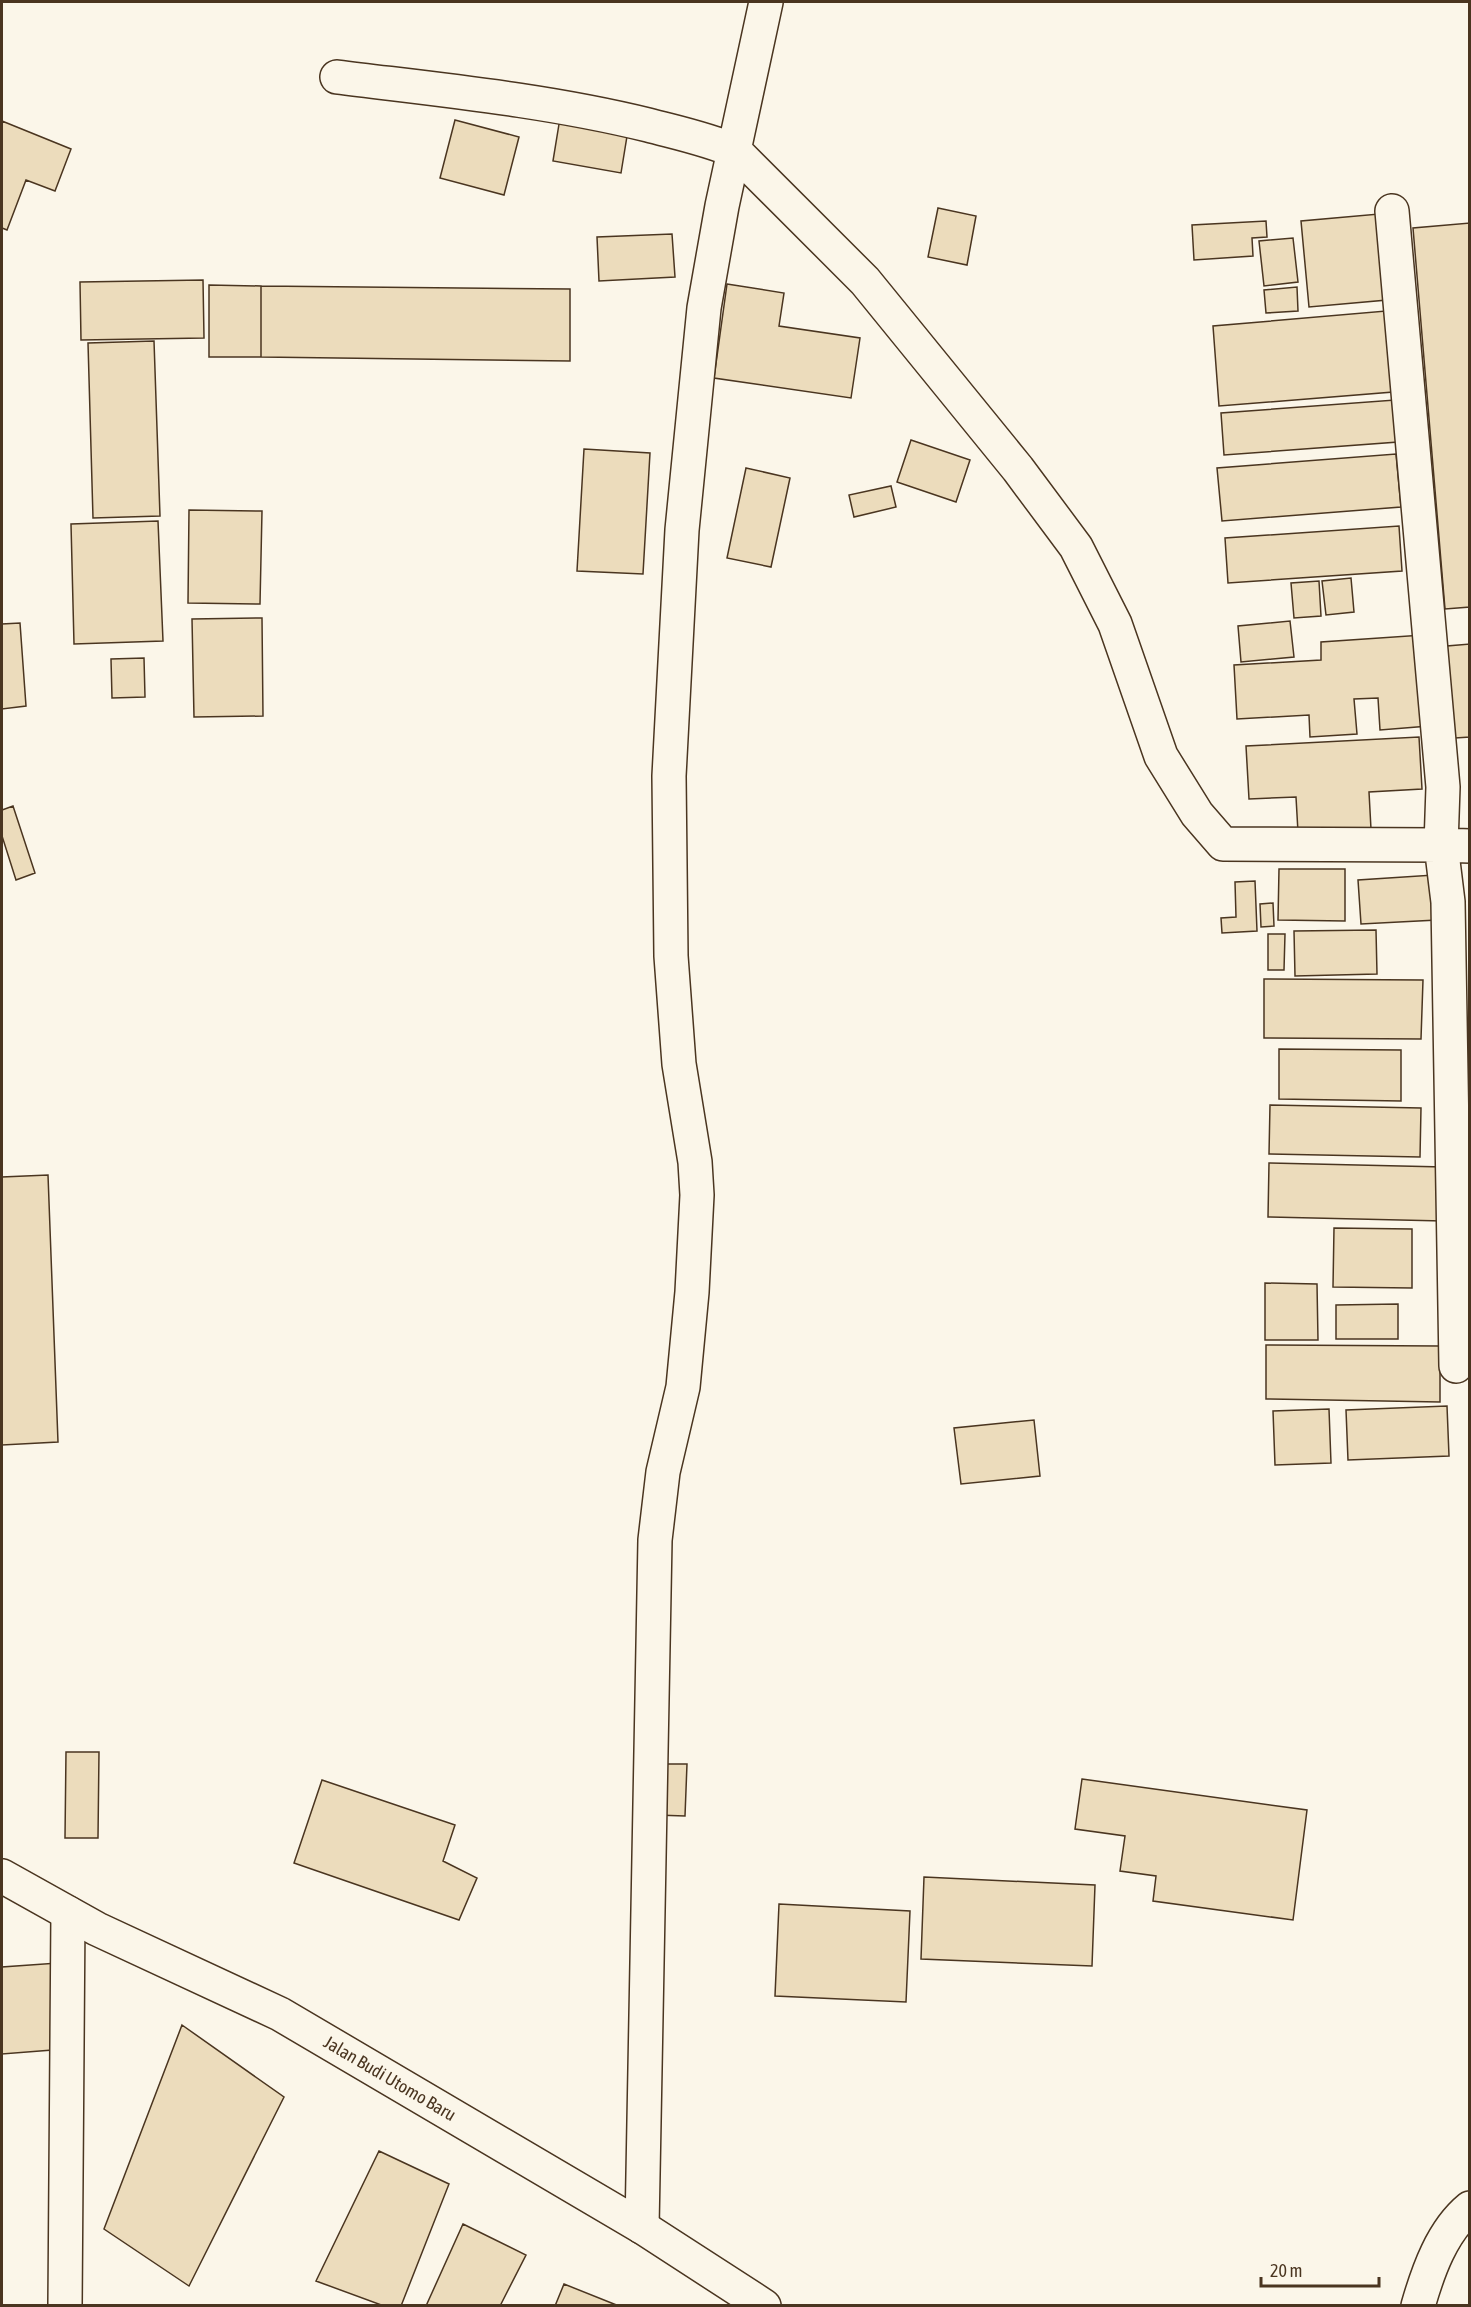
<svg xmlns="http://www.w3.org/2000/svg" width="1471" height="2307" font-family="'Asap Condensed',sans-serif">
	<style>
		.building { fill: #ecdcbc; stroke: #4a3520; stroke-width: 1.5 }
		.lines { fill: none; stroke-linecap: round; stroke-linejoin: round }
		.street-casing { stroke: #4a3520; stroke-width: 36 }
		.secondary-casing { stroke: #4a3520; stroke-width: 36 }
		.street { stroke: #fbf6e9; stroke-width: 33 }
		.secondary { stroke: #fbf6e9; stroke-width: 33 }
		.labels { text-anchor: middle; stroke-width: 4.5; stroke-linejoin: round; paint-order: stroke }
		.street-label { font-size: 18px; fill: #4a3520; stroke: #fbf6e9 }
	</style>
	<rect width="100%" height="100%" fill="#fbf6e9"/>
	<!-- building -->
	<path class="building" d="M560,118L628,130L621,173L553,161Z
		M455,120L519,137L504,195L440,178Z
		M2,121L71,149L55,191L26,180L7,230L2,228Z
		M938,208L976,216L967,265L928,257Z
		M1379,214L1387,300L1309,307L1301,221Z
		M1266,221L1267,237L1252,238L1253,256L1194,260L1192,225Z
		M1470,223V607L1445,609L1413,228Z
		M672,234L675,277L599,281L597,237Z
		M1293,238L1298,282L1264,286L1259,241Z
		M203,280L204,338L81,340L80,282Z
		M727,284L784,293L779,326L860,338L851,398L714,378Z
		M209,285L261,286V357H209Z
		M261,286L570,289V361L261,357Z
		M1297,287L1298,311L1266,313L1264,290Z
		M1386,311L1393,392L1219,406L1213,326Z
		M154,341L160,516L93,518L88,343Z
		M1395,400L1398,442L1224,455L1221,413Z
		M911,440L970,460L956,502L897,482Z
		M584,449L650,453L643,574L577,571Z
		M1396,454L1401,507L1222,521L1217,468Z
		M746,468L790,478L771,567L727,558Z
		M891,486L896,507L854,517L849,495Z
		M189,510L262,511L260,604L188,603Z
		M158,521L163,641L74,644L71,524Z
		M1399,526L1402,571L1228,583L1225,538Z
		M1351,578L1354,612L1326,615L1322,581Z
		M1319,581L1321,616L1294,618L1291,583Z
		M262,618L263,716L194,717L192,619Z
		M1290,621L1294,657L1241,662L1238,626Z
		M20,623L26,706L2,709V624Z
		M1423,635L1429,726L1380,730L1378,698L1354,699L1357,734L1310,737L1309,715L1237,719L1234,665L1321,660V642Z
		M1470,644V737L1455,738L1447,646Z
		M144,658L145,697L112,698L111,659Z
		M1419,737L1422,789L1369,792L1371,829L1298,832L1296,797L1249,799L1246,746Z
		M13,806L35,873L16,880L2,836V810Z
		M1279,869H1345V921L1278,920Z
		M1434,875L1437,920L1361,924L1358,880Z
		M1255,881L1257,931L1222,933L1221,918L1236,917L1235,882Z
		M1273,903L1274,926L1261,927L1260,904Z
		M1376,930L1377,974L1295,976L1294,931Z
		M1268,934H1285L1284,970H1268Z
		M1264,979L1423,980L1421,1039L1264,1038Z
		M1279,1049L1401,1050V1101L1279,1099Z
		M1270,1105L1421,1108L1420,1157L1269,1154Z
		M1269,1163L1444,1167L1443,1221L1268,1217Z
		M48,1175L58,1442L2,1445V1177Z
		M1334,1228L1412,1229V1288L1333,1287Z
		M1265,1283L1317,1284L1318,1340H1265Z
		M1398,1304V1339H1336V1305Z
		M1266,1345L1440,1346V1402L1266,1399Z
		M1447,1406L1449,1456L1348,1460L1346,1410Z
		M1329,1409L1331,1463L1275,1465L1273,1411Z
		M1034,1420L1040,1476L961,1484L954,1428Z
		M66,1752H99L98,1838H65Z
		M657,1764H687L685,1816L656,1815Z
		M1082,1779L1307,1810L1293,1920L1153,1901L1156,1876L1120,1871L1125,1836L1075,1829Z
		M322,1780L455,1825L443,1861L477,1878L459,1920L294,1863Z
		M924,1877L1095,1885L1092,1966L921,1959Z
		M779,1904L910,1911L906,2002L775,1996Z
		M58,1963L65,2049L2,2054V1967Z
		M182,2025L284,2097L189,2286L104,2229Z
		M379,2151L449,2184L401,2306H384L316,2281Z
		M463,2224L526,2255L500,2306H426Z
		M564,2284L619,2306H555Z"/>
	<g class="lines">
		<defs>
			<path id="street" d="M337,77C441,90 546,100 648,125C678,133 707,139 735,151L865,281L1018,469L1076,547L1115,624L1161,756L1197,814L1223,844L1441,845L1443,787L1392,211
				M1456,1366L1448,902L1441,845L1470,846
				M642,2227L655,1540L663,1472L683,1387L692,1292L697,1195L695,1162L679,1064L671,956L669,776L682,530L704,308L722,206L766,2
				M65,2306L68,1913
				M1418,2306C1428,2271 1442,2231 1470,2208"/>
			<g id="secondary">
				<path id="s1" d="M2,1876L97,1929L280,2014L642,2227L764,2306"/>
			</g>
		</defs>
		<!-- street casing -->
		<use href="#street" class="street-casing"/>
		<!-- secondary casing -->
		<use href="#secondary" class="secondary-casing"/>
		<!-- street -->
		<use href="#street" class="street"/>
		<!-- secondary -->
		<use href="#secondary" class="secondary"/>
	</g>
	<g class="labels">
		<!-- street labels -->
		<g class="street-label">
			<text dy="6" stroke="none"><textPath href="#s1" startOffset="438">Jalan Budi Utomo Baru</textPath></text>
		</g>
	</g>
	<!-- border -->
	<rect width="1471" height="2307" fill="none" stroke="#4a3520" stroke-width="6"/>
	<!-- scale -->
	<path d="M1261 2277v9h118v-9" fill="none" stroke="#4a3520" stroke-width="3"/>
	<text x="1270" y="2277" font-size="18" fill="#4a3520" stroke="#fbf6e9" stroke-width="4.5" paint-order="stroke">20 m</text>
</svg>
